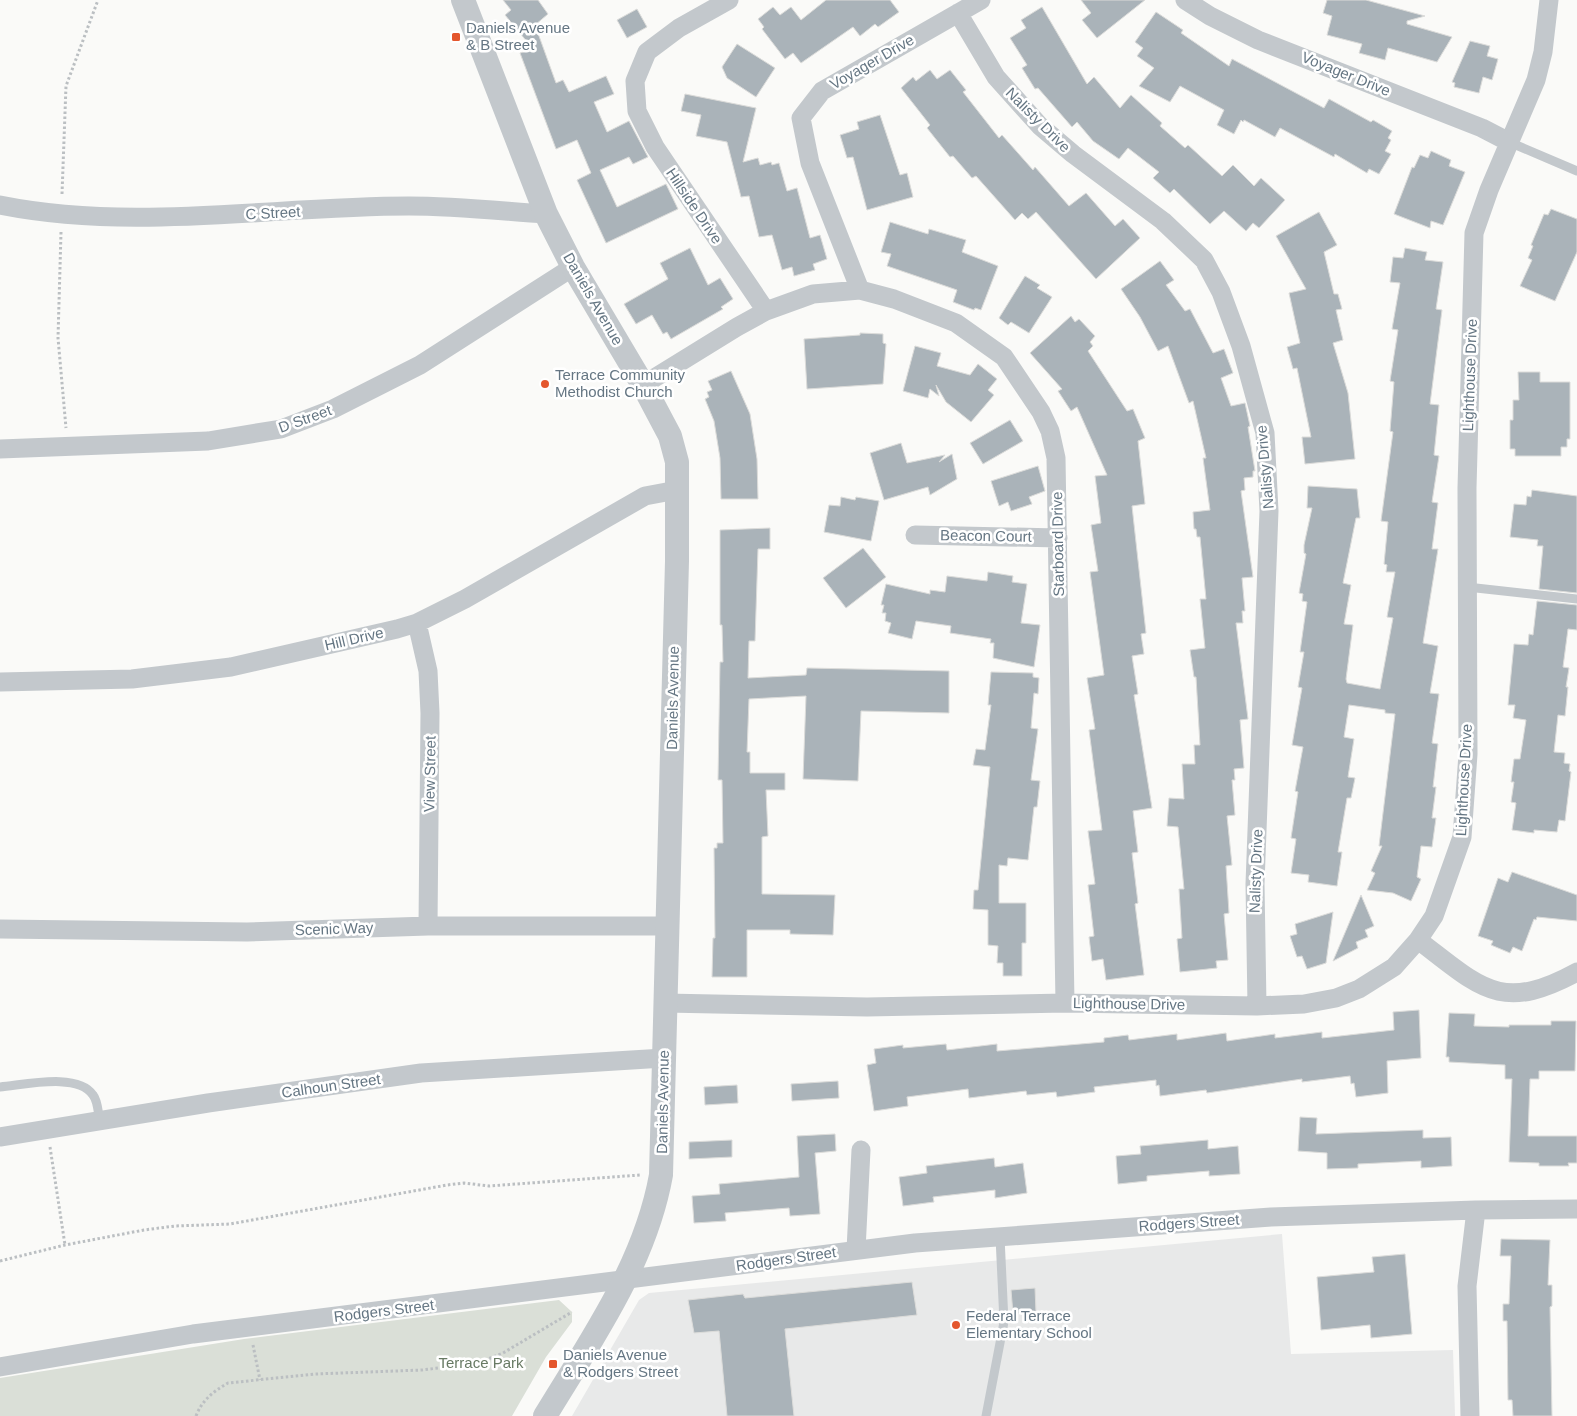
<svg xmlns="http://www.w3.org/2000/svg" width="1577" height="1416" font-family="Helvetica,sans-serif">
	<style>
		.built { fill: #e8e9e9 }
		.green { fill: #dadfd7 }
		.building { fill: #aab3b9; stroke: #dcdcda }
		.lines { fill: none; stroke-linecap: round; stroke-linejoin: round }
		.path { stroke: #bbbfc2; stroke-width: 3; stroke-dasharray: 2.5 2.5; stroke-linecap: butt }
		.service { stroke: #c3c8cc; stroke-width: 9 }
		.minor { stroke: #c3c8cc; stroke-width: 19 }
		.tertiary { stroke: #c3c8cc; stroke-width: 24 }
		.poi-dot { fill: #e4572e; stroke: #fff; stroke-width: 2 }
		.labels { text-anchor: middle; stroke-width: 5; stroke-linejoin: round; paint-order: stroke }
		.poi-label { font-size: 15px; fill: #657683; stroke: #fff; text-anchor: start }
		.street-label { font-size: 15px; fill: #657683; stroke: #fff }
		.park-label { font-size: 15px; fill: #687a64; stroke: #fff }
	</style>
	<rect width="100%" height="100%" fill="#fafaf8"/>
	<!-- built -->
	<path class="built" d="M1282,1234L1291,1354L1453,1350L1455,1416H572L639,1300L649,1293Z"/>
	<!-- green -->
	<path class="green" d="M559,1300L572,1312V1322L546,1357L512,1416H0V1378L244,1339Z"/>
	<!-- building -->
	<path class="building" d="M503,0H538L548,14L535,25L556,83L563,80L569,92L606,76L614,94L594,102L607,132L629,121L648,157L633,164L629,157L600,170L617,207L666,184L678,209L606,243L577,180L591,173L577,140L556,149L520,53L533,49L505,15L511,10Z
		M826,0H890L899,12L878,27L875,24L860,36L853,27L801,63L793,53L785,59L762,29L764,27L758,19L773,7L780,15L791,7L801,20Z
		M1081,0H1145L1097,38L1082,20L1091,13Z
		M1327,0H1366L1425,16L1407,21V24L1452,37L1437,62L1388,48L1385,60L1359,53L1362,44L1327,35L1332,16L1323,13Z
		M1042,7L1087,84L1094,77L1120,108L1131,95L1162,123L1160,126L1185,148L1188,145L1222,176L1233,165L1254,186L1261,178L1285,200L1259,228L1253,223L1246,231L1224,211L1210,224L1174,189L1170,193L1153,178L1159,172L1128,148L1119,159L1093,141L1077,122L1072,127L1038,88L1035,89L1022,68L1027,65L1010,38L1026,28L1021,20Z
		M637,9L647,27L627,38L617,20Z
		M1156,12L1183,30L1181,33L1229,66L1232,59L1324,108L1329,99L1371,122L1373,120L1392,131L1388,138L1391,140L1385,151L1391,154L1379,174L1369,169L1367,173L1335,154L1334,157L1280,128L1275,137L1244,120L1243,122L1241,120L1234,134L1217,125L1224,110L1180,86L1170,102L1139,86L1154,68L1137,56L1143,48L1135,42Z
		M1470,41L1490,46L1487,56L1498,59L1492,80L1483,77L1479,93L1454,87L1455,83L1452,82Z
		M737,44L775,68L756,97L727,78L722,67Z
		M930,70L937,79L950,70L966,90L963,92L999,138L1002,135L1033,170L1035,167L1069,206L1086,193L1115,226L1123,219L1140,238L1096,279L1036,212L1028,219L1022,213L1015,220L976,176L972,178L953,156L950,157L927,128L930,125L901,88L913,77L916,81Z
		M685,94L756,108L743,162L758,158L760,165L771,162L772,165L779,163L787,191L797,188L810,238L820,235L827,259L813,264L815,270L794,276L792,267L782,270L772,235L759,237L749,196L741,197L727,142L696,136L701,115L681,111Z
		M880,115L900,175L907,173L913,197L867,210L853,157L847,158L840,135L859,129L857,122Z
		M1431,151L1451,160L1449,166L1465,172L1443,225L1431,221L1430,228L1394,214L1412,167L1414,168L1420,155L1428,158Z
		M1551,209L1577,219V252L1555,301L1520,286L1532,260L1528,258L1533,246L1531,245L1544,214L1548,215Z
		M1319,212L1337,245L1324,252L1334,294H1338L1342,309L1336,310L1343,340L1333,343L1348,393L1355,459L1305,464L1302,437H1311L1297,368L1293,369L1287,347L1300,343L1289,293L1306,289L1276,236Z
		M890,222L928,234L929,229L966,240L962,252L998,266L981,310L975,308L974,310L953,302L957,290L887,266L891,254L881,252Z
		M690,248L708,285L720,278L733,299L721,307L723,309L671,339L667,332L663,334L652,315L636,324L624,304L668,279L660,263Z
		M1405,248L1427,252L1425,260L1443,262L1436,309L1442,310L1430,404L1439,405L1434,455L1439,456L1432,502L1438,503L1432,549H1438L1423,643L1438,646L1430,693L1439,694L1432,743L1438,744L1433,787H1436L1432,818H1436L1432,847L1421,846L1417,877L1421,879L1411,901L1393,893L1367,890L1375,873L1371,871L1382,846H1379L1395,714L1385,713V710L1349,705L1344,737L1354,739L1348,777L1355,778L1351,798H1347L1338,852H1342L1337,886L1308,882L1309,875L1291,873L1296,839L1291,838L1298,792L1295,791L1303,747L1292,745L1302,688L1298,687L1304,652H1300L1307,602L1302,601L1303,594L1299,593L1306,554L1304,553V545L1312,508H1307L1308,486L1357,489L1360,518H1356L1343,583L1351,585L1344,624L1353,625L1346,679L1347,683L1380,689L1393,618L1387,617L1395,572H1386L1387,565L1384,564L1388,522L1381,521L1393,432L1390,431L1394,382L1390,381L1398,330L1392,329L1400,283L1390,282L1393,257L1403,258Z
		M1160,261L1174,280L1166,285L1185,311L1190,309L1213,353L1224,349L1233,373L1221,378L1231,406L1245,403L1250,426L1248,427L1255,471H1253V477L1244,478L1245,490L1241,491L1253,577L1242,578L1245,611H1242L1243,623H1236L1248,719L1240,720L1244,768L1234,769L1235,780H1232L1235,815L1227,816L1232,865L1226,866L1229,913L1224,914L1228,960L1216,961L1217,968L1180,972L1177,939L1182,938L1179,889H1184L1178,827L1167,826L1169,798L1184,799L1182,764H1195L1194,745H1200L1196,677H1194L1190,650L1205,648L1200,599H1206L1200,537H1197L1196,529H1194L1193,512L1210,510L1203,458H1206L1193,401L1189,403L1168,346L1158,351L1140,317L1121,289Z
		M1025,276L1040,285L1037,288L1052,297L1029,333L1011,322L1008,325L999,318Z
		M1071,316L1075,322L1079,319L1095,336L1090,342L1093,346L1088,351L1127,411L1133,409L1145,438L1138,441L1145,504L1132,506L1146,633L1141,634L1144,654L1132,656L1138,694L1134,695L1152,808L1133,811L1138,852L1132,853L1138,903L1135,904L1144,975L1106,980L1103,959L1092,961L1089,937L1094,936L1088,885L1095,884L1088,831L1102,830L1089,730L1095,729L1087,678L1104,675L1090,572L1098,571L1091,525L1101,523L1095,476L1107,475L1077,407L1071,411L1058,391L1062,389L1030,353Z
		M860,333L883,334V343L886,344L883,384L807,389L804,339L860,335Z
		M915,346L941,353L937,366L970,375L978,364L997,379L988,390L994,395L971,422L946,402L936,385L939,396L930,389L928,398L903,391Z
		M731,371L750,414L757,459L758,499H721L720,458L714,421L705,399L709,397L707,392L712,390L708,381Z
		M1518,372H1540V382H1570V439H1567V447H1561V456H1515V449H1510V420H1513V400H1519Z
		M1010,420L1023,441L983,464L970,443Z
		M901,443L907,463L945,455L939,462L952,454L957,479L930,495L928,487L884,500L870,453Z
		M1038,466L1045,491L1029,497L1032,504L1011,511L1008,502L999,506L991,481Z
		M1532,490L1577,496V593L1539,589L1543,546H1537L1538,540L1510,537L1514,504L1526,505L1527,496L1531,497Z
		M841,497L855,500L856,497L879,501L871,541L824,532L829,505L840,506Z
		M770,528V549H758L755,641H749L748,678L806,675L807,668L949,671V713L861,711L858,781L803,779L806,696L749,699L747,752H750V773H785V790H766L768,836L762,837V894L835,895L833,935L790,934V930H747V977H712L713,938H715L714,848H717V843H723L722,780H718L720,662H723L722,625H720V530Z
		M863,548L886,577L846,608L823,578Z
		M988,572L1013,576L1012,582L1027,584L1021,623L1040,625L1034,667L993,658L994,643H990L991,639L950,633L951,626L916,621L912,639L888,633L891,623L885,621L886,613H882L884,605H881L886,584L930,594V590L945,592L947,576L987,581Z
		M1537,601L1577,605V630L1568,629L1563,667L1569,668L1566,687H1568L1565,716L1558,715L1554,752L1565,753L1564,763L1570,764L1569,771L1571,772L1565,821L1559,820L1557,832L1534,830V833L1512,830L1516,803L1511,802L1514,782H1511L1514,759H1520L1526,720L1513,718L1515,705H1508L1514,644L1528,645L1529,634L1533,635Z
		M991,672L1033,673V677L1039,678L1038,694L1034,693L1031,728L1038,729L1031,780L1040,781L1037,807H1034L1028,860L1008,858L1007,866L999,865V903H1026V943H1022V976H1003V963H997L998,946L988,945V910L973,909L974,890H978L990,767L973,765L976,749L985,750L991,705H988Z
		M1512,872L1577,895V921L1537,917L1536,920L1534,919L1522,951L1513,947L1510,953L1491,945L1493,941L1478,936L1498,878L1508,882Z
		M1361,895L1374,926L1365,930L1368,937L1356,942L1358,948L1333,961Z
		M1333,912L1326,963L1307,969L1302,956L1297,957L1290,936L1297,934L1295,924Z
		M1419,1010L1421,1058L1387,1061L1388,1093L1356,1097L1354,1083L1351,1084L1350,1076L1302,1082V1079L1207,1093L1206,1090L1160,1096L1159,1085L1156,1086V1080L1094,1087L1095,1092L1057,1097L1056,1092L1027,1095L1026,1091L969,1098L968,1089L907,1097L908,1106L874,1111L867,1065L876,1063L874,1049L903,1045V1048L946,1044L947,1050L997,1044V1051L1104,1042V1038L1128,1035L1129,1040L1177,1034V1040L1226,1033L1227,1041L1275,1034V1038L1322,1032V1038L1394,1030L1393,1012Z
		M1449,1013L1475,1014L1474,1026L1509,1027V1025H1551V1021H1576L1575,1071H1539V1079H1530L1528,1136H1577V1163H1568L1569,1166H1539V1163L1509,1162L1512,1079H1505V1065L1449,1062V1057H1446Z
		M838,1081L839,1098L792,1101L791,1084Z
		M737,1085L738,1103L705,1105L704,1087Z
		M1300,1117L1317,1118L1316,1134L1423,1130V1138L1451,1137L1452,1166L1421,1168V1161L1358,1164V1168L1327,1169V1153L1298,1151Z
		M835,1134L836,1151L815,1153L820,1214L790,1216L789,1208L725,1213L726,1221L694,1223L692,1196L720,1194L719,1184L799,1177L797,1136Z
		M732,1140V1157L689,1159V1142Z
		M1208,1140V1149L1238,1146L1240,1174L1209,1176V1171L1147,1176V1181L1118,1184L1116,1156L1141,1154L1140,1146Z
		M994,1158L995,1167L1023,1163L1027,1193L995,1198V1190L933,1197L934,1202L903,1206L899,1177L927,1173L926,1166Z
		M1501,1239L1550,1240L1548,1285H1552V1306L1550,1307L1552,1416H1513L1512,1400H1508L1507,1321H1503V1304H1509L1511,1256H1500Z
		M1405,1254L1412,1334L1371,1338L1370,1325L1321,1330L1317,1277L1374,1272L1372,1257Z
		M912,1282L917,1315L785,1329L794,1416H727L719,1331L694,1333L688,1300L743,1294L745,1298Z
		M1035,1288L1036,1312L1013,1314L1011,1290Z"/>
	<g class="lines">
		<!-- path -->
		<path class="path" d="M62,194L66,86L98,0
			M61,232L58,338L66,428
			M50,1147L65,1245
			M0,1261L65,1245L144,1230L175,1226L230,1224L447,1185L464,1183L489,1186L640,1175
			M253,1345L260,1380
			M196,1416C202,1400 214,1391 228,1383L315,1374L422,1370L478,1363L503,1353L572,1312"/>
		<!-- service -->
		<path class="service" d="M1509,142L1577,171
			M1467,587L1577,599
			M0,1087C24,1085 78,1072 93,1095C98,1101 98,1113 100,1121
			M986,1416L1004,1322L1000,1237"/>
		<!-- minor -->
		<path class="minor" d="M729,0L679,28L647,52L635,81L637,111L655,147L766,311
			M1185,0L1210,16L1258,40L1482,128L1509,142
			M958,13L996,77L1040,126L1073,154L1163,221L1204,260L1221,292L1241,346L1265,433L1269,511L1255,884L1257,1006
			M0,205C135,232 273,206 409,206C455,206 501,211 546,214
			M860,290L810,163L801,118L822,91L981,0
			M643,385L737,327L766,311L813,294L860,290L894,299L956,323L1004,357L1041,412L1050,431L1056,458L1065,1003
			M0,449L208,441L281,429L333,409L420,365L573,267
			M915,535L1058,538
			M417,623L428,671L430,713L428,926
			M0,682L132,679L231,667L397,629L417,623L465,599L645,496L677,490
			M0,929L247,932L428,926H667
			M1418,940C1480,987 1500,1014 1577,972
			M665,1003L867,1007L1065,1003L1257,1006L1304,1004L1336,998L1359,989L1394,967L1418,940L1434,916L1462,837L1468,754L1467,488L1474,233L1489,190L1536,80L1543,52L1549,0
			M0,1137L208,1103L421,1073L664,1058
			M856,1250L861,1150
			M0,1367L193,1334L915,1243L1271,1217L1476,1210L1577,1209
			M1470,1416L1467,1286L1476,1210"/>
		<!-- tertiary -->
		<path class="tertiary" d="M463,0L546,214L573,267L643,385L670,436L677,462V561L661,1175C645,1264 591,1340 545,1416"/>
	</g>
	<!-- markers -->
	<g class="poi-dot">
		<rect x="451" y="32" width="10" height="10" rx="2.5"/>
		<circle cx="545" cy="384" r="5"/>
		<circle cx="956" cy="1325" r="5"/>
		<rect x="548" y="1359" width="10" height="10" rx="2.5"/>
	</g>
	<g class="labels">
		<!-- poi labels -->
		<g class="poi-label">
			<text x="466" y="33">Daniels Avenue<tspan x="466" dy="17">&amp; B Street</tspan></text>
			<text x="555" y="380">Terrace Community<tspan x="555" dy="17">Methodist Church</tspan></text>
			<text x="966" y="1321">Federal Terrace<tspan x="966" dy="17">Elementary School</tspan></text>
			<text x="563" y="1360">Daniels Avenue<tspan x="563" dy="17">&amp; Rodgers Street</tspan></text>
		</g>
		<!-- street labels -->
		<g class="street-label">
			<text transform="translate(872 62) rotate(-30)" y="5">Voyager Drive</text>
			<text transform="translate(1346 74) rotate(22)" y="5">Voyager Drive</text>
			<text transform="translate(1038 120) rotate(45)" y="5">Nalisty Drive</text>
			<text transform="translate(694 206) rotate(56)" y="5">Hillside Drive</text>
			<text transform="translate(273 213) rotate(-3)" y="5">C Street</text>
			<text transform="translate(593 299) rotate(60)" y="5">Daniels Avenue</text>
			<text transform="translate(1470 375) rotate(-88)" y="5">Lighthouse Drive</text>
			<text transform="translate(305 419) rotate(-20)" y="5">D Street</text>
			<text transform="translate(1265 467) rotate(-95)" y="5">Nalisty Drive</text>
			<text transform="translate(986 536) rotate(1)" y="5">Beacon Court</text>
			<text transform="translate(1058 544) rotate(-91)" y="5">Starboard Drive</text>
			<text transform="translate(354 639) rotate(-13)" y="5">Hill Drive</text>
			<text transform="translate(673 698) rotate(-89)" y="5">Daniels Avenue</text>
			<text transform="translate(430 774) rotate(-89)" y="5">View Street</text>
			<text transform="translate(1464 780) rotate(-87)" y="5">Lighthouse Drive</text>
			<text transform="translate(1256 871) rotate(-88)" y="5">Nalisty Drive</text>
			<text transform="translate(334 929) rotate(-2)" y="5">Scenic Way</text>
			<text transform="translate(1129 1004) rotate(1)" y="5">Lighthouse Drive</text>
			<text transform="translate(331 1086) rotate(-8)" y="5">Calhoun Street</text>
			<text transform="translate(663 1102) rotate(-89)" y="5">Daniels Avenue</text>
			<text transform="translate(1189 1223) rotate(-4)" y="5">Rodgers Street</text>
			<text transform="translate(786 1259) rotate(-8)" y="5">Rodgers Street</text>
			<text transform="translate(384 1311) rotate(-7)" y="5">Rodgers Street</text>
		</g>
		<!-- park labels -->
		<g class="park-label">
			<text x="481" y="1368">Terrace Park</text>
		</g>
	</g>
</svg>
